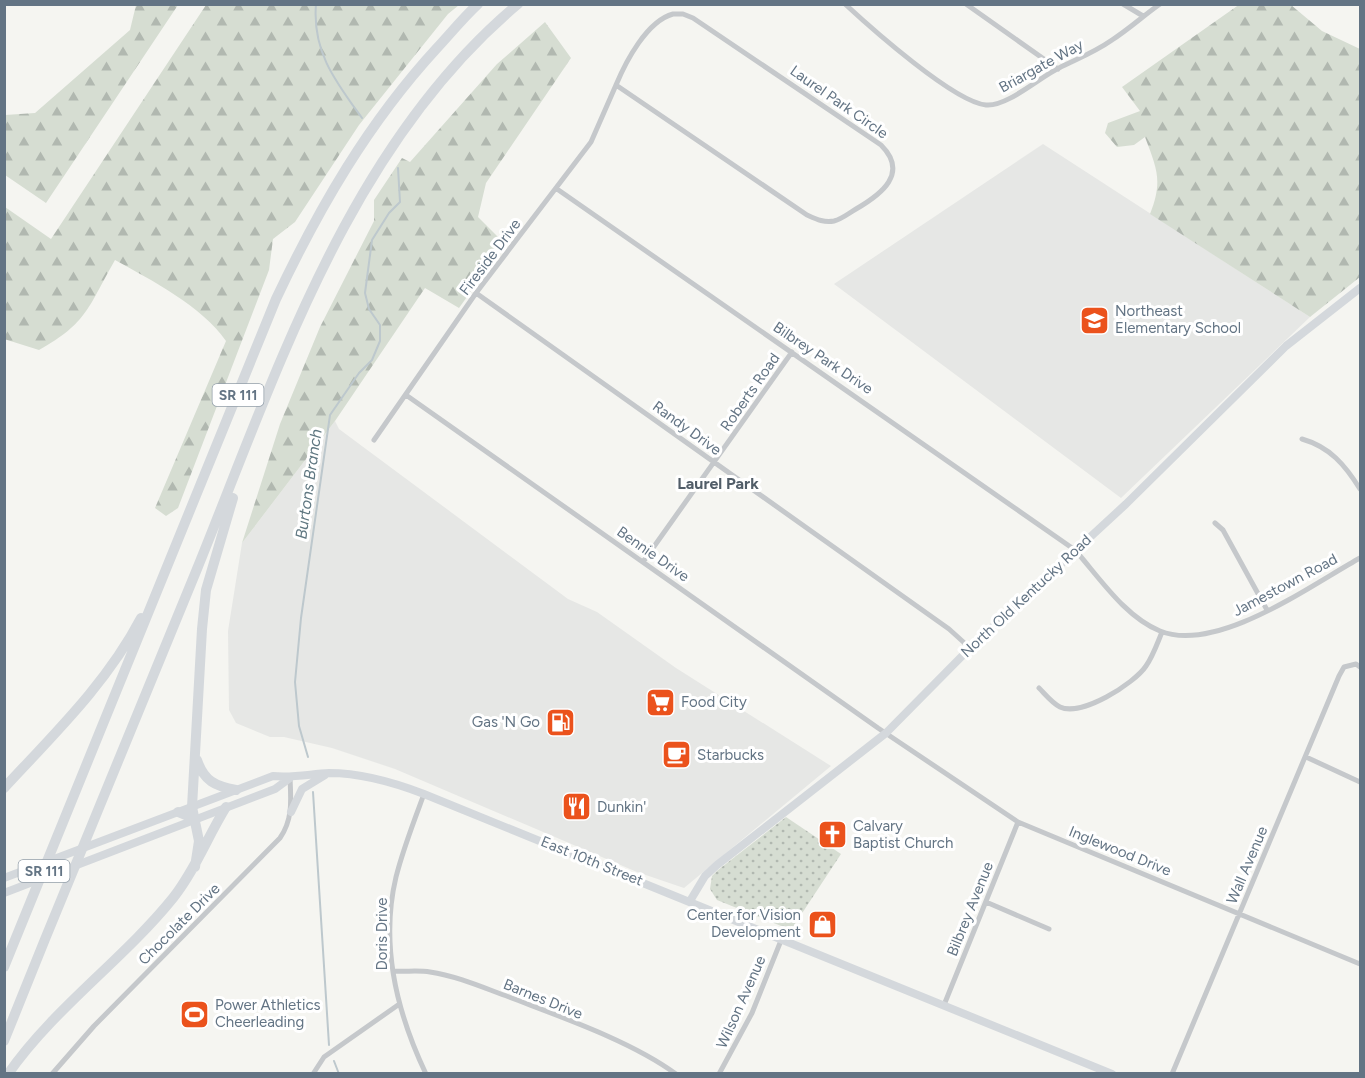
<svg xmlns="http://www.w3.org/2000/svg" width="1365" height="1078" font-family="Figtree,sans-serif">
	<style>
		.built { fill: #e6e7e5 }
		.grass { fill: url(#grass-dots) }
		.forest { fill: url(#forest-firs) }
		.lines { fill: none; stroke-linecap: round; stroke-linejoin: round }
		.stream { stroke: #bdc8cd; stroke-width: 2 }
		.street { stroke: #c5c8cb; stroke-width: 5 }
		.secondary { stroke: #d4d8dc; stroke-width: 8 }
		.highway { stroke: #d4d8dc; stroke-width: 10 }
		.labels { text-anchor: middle; stroke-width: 6; stroke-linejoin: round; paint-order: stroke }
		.shield { fill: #fff; stroke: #929ea9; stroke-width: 1.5 }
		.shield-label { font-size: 14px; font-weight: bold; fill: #637484 }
		.street-label { font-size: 15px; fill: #637484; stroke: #fff }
		.poi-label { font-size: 15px; fill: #637484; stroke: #fff; text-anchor: start }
		.neighbourhood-label { font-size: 16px; font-weight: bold; fill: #515d68; stroke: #fff }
		.water-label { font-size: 16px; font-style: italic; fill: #5f7781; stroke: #fff }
	</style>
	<defs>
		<pattern id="grass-dots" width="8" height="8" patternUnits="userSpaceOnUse" patternTransform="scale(1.5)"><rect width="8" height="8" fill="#d6ddd2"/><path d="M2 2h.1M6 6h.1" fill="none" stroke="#b1b8b0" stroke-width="1.8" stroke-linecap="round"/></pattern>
		<pattern id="forest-firs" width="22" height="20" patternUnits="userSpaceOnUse" patternTransform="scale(1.5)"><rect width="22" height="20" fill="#d6ddd2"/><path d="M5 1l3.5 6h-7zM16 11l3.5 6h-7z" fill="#b1b8b0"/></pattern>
	</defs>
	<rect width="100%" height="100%" fill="#f5f5f1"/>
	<!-- built -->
	<path class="built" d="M1043,144L1310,317L1121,498L834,284Z
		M335,421L339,429L568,599L597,612L676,668L831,766L684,888L637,872L395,769L332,748L284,737H270L236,723L229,710L228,631L242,543Z"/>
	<!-- grass -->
	<path class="grass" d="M786,817L841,854L791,930L717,900L710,889L712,876L718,870Z"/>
	<!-- forest -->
	<path class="forest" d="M1240,4L1291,5L1322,31L1360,49V277L1310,317L1150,214C1163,181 1157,169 1145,137L1134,145L1117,147L1105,133L1108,123L1140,111L1122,87Z
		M136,5H178L46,203L5,175V115L35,113L130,30Z
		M206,5H459L448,14L359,125L295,222L273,239L269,270L178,508L166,516L155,508L226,341C202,306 151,280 115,260C89,305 88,323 39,350L4,339L5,207L51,239Z
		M545,22L571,58L486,183L478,217L505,244L459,308L425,288L335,421L242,543L280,424L320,327L374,221V200L402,158L410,162L497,64Z"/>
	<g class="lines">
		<!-- stream -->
		<path class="stream" d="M316,4C312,52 336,82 362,118
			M308,757L299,726L295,682L301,618L330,415L359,373L372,360L380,341V325L369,309L365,293L372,240L389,213L400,202L398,168
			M313,792L329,1045
			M334,1061L339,1074"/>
		<!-- street -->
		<path class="street" d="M845,4C871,28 954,102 986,105C1007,107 1040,77 1059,68C1077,59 1095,52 1112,40C1129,29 1143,16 1160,4
			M966,4L1058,69
			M1123,4L1143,16
			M673,14H683L693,18L881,145C909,173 882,194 856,209C849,213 842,219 834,221C824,223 816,219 807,215L616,85C626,61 647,21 673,14Z
			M557,189L1075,550C1099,577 1125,617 1160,631C1217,654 1311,585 1360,558
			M476,293L949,629L970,648
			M406,395L878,728L1018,822L1360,964
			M1302,439C1330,447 1345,465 1360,489
			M374,440L476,293L591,142L616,85
			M1215,523L1223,530L1267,610
			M643,562L792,352
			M1039,688C1045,694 1052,703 1060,707C1081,717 1134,684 1146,666C1153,656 1157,644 1162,632
			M1306,757L1360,782
			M424,794C414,821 403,849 396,877C380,944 397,1013 426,1074
			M986,902L1049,929
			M393,971C405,972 418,970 430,972C457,976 484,988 509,997C561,1017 631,1041 676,1074
			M944,1005L1018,822
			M52,1074L94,1026L280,838C293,819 291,801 290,778
			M313,1074L324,1057L398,1005
			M719,1074L752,1013L782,938
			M1172,1074L1339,676L1344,667L1356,664L1360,667"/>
		<!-- secondary -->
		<path class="secondary" d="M291,812L302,789L325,775
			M4,878L273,776C293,778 310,774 329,773C362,773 393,782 424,794L1112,1074
			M4,893L275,789L290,778
			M690,901L705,876L717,865L886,733L970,648L1126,504L1286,346L1360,288"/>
		<!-- highway -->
		<path class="highway" d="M197,760C204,781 215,786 236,790
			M4,788C54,734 107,683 141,618
			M178,812L195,819
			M195,867L199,841L192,807L202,629L206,590L233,498
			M4,967L276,299C319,208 368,123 437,48C450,34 463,18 478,4
			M4,1041C67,883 133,726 197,569C277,372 349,145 518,4
			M8,1074C54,1008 123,960 173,898C195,870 207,838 226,807"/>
	</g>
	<!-- icons -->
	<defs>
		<symbol id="school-square" viewBox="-11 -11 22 22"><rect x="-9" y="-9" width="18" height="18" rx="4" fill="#eb521c" stroke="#fff"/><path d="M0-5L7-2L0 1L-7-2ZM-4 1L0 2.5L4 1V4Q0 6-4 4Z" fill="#fff"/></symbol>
		<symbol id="supermarket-square" viewBox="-11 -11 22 22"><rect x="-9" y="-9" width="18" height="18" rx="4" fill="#eb521c" stroke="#fff"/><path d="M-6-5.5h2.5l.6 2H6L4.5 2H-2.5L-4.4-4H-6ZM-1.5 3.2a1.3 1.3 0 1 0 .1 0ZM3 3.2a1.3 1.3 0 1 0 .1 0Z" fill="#fff"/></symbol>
		<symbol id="fuel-square" viewBox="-11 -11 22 22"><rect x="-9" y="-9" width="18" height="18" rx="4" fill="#eb521c" stroke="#fff"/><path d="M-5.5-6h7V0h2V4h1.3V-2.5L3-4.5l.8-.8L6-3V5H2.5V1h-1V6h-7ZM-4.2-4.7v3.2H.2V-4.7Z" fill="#fff"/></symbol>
		<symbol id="cafe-square" viewBox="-11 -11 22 22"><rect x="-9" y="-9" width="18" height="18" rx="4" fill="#eb521c" stroke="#fff"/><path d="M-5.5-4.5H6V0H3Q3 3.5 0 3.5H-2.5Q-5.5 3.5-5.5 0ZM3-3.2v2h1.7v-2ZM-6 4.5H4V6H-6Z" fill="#fff"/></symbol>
		<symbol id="restaurant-square" viewBox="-11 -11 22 22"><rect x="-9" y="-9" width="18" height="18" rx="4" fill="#eb521c" stroke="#fff"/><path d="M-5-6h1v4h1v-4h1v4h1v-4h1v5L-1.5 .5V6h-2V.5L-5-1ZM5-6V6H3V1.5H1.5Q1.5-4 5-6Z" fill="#fff"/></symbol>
		<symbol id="church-square" viewBox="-11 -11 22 22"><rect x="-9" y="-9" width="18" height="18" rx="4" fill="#eb521c" stroke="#fff"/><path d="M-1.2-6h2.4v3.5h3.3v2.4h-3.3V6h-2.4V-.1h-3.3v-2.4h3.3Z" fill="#fff"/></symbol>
		<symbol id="shop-square" viewBox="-11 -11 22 22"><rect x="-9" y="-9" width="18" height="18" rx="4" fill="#eb521c" stroke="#fff"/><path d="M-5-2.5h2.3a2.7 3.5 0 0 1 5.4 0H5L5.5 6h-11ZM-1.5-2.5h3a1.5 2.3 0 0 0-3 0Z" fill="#fff"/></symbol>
		<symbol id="stadium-square" viewBox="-11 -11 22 22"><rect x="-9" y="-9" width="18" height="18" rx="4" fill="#eb521c" stroke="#fff"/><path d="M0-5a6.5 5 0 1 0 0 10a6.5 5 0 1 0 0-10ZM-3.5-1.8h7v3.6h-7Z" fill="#fff"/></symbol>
	</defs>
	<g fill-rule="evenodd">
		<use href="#school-square" x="1078" y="304" width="33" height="33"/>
		<use href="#supermarket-square" x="644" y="686" width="33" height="33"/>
		<use href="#fuel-square" x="544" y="706" width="33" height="33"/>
		<use href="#cafe-square" x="660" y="738" width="33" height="33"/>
		<use href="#restaurant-square" x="560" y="790" width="33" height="33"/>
		<use href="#church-square" x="816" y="818" width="33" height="33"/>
		<use href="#shop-square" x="806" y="908" width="33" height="33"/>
		<use href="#stadium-square" x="178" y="998" width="33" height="33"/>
	</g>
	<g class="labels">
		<!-- shield labels -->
		<g class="shield">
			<rect x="212.5" y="384" width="51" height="22" rx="4.5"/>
			<rect x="18.5" y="860" width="51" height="22" rx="4.5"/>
		</g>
		<g class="shield-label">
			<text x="238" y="400">SR 111</text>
			<text x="44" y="876">SR 111</text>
		</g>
		<!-- street labels -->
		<g class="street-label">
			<text transform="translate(1041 66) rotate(-29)" y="5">Briargate Way</text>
			<text transform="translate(839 102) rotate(35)" y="5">Laurel Park Circle</text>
			<text transform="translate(490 257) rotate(-53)" y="5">Fireside Drive</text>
			<text transform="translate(823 358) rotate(34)" y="5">Bilbrey Park Drive</text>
			<text transform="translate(750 392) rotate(-55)" y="5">Roberts Road</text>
			<text transform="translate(687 428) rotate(36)" y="5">Randy Drive</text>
			<text transform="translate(653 554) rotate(35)" y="5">Bennie Drive</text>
			<text transform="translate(1285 585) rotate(-28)" y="5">Jamestown Road</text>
			<text transform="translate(1026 596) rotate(-43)" y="5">North Old Kentucky Road</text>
			<text transform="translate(1120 851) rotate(22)" y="5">Inglewood Drive</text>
			<text transform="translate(592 861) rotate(22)" y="5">East 10th Street</text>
			<text transform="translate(1247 865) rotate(-67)" y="5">Wall Avenue</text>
			<text transform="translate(970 909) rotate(-68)" y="5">Bilbrey Avenue</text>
			<text transform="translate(179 924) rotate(-45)" y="5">Chocolate Drive</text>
			<text transform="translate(382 934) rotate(-90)" y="5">Doris Drive</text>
			<text transform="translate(543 999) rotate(22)" y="5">Barnes Drive</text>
			<text transform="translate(741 1002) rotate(-66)" y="5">Wilson Avenue</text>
		</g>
		<!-- poi labels -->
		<g class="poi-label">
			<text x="1115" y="316">Northeast<tspan x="1115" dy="17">Elementary School</tspan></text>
			<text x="681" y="707">Food City</text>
			<text x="540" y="727" text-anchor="end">Gas 'N Go</text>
			<text x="697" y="760">Starbucks</text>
			<text x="597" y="812">Dunkin'</text>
			<text x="853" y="831">Calvary<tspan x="853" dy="17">Baptist Church</tspan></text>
			<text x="801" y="920" text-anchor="end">Center for Vision<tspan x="801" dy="17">Development</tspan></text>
			<text x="215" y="1010">Power Athletics<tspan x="215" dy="17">Cheerleading</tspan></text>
		</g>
		<!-- neighbourhood labels -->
		<g class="neighbourhood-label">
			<text x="718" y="489">Laurel Park</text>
		</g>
		<!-- water labels -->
		<g class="water-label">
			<text transform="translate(308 484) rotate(-82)" y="6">Burtons Branch</text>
		</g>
	</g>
	<!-- border -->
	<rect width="1365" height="1078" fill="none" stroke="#637484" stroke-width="12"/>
</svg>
